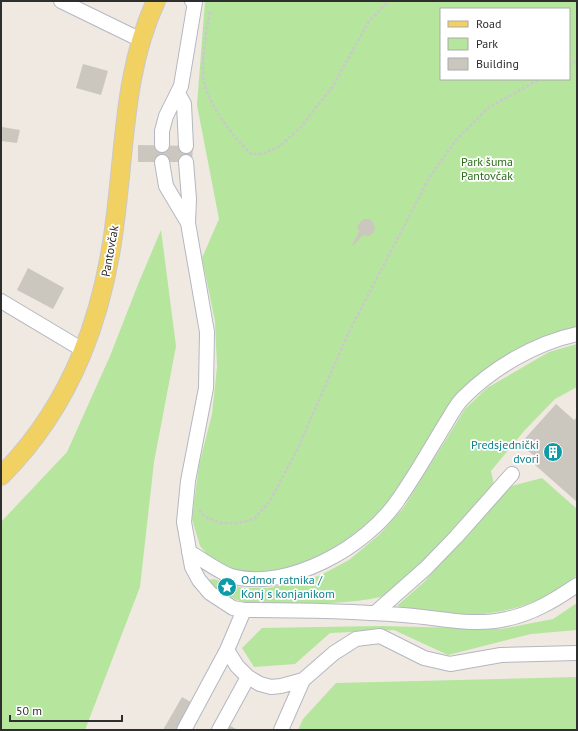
<svg xmlns="http://www.w3.org/2000/svg" width="578" height="731" font-family="'PT Sans',sans-serif">
	<style>
		.green { fill: #b6e59e; fill-rule: evenodd }
		.building { fill: #cbc7bf }
		.lines { fill: none; stroke-linecap: round; stroke-linejoin: round }
		.minor-casing { stroke: #b4b7c1; stroke-width: 16 }
		.major-casing { stroke: #c9c9c9; stroke-width: 20 }
		.path { stroke: #c9c9c9; stroke-width: 2.5; stroke-dasharray: 3 2; stroke-linecap: butt }
		.minor { stroke: #fff; stroke-width: 14 }
		.major { stroke: #f2d163; stroke-width: 18 }
		.labels { text-anchor: middle; stroke-width: 3.5; stroke-linejoin: round; paint-order: stroke }
		.park-label { font-size: 12px; fill: #2c6e1b; stroke: #fff }
		.street-label { font-size: 12px; fill: #2e2e2e; stroke: #fff }
		.culture-label { font-size: 12px; fill: #0d838f; stroke: #fff; text-anchor: end }
	</style>
	<rect width="100%" height="100%" fill="#efe9e1"/>
	<!-- green -->
	<path class="green" d="M205,1H577V327L485,371L404,484L370,521L335,549L303,565L271,571L245,572L226,568L210,558L200,546L192,519L199,465L212,414L217,367L215,321L202,258L219,219L197,105ZM441,9H569V79H441Z
		M161,230L176,346L154,462L140,587L85,730H1V522L67,452L110,356L139,282Z
		M577,344V387L555,399L524,431L491,471L494,485C468,515 442,545 413,572C404,580 396,588 385,595C370,604 262,607 244,602C233,599 213,591 209,580L214,579L243,588H268L319,576L349,560L379,535L404,507L465,409L487,388L549,352Z
		M542,478L577,509V575C549,601 511,612 473,615C452,617 419,610 397,606L424,582L508,487Z
		M577,603V630L531,634L448,655L394,630L330,633L295,664L254,667L242,648L262,628L381,626L501,629L553,619Z
		M577,677V730H298L303,719L336,683Z"/>
	<!-- building -->
	<path class="building" d="M83,64L108,71L101,95L76,88Z
		M2,127L20,130L17,143L1,141Z
		M138,145L193,146L192,162H138Z
		M363,219H369L373,222L375,227L373,233L369,236L363,235L353,246L352,245L359,232L357,226Z
		M28,268L64,288L53,309L17,290Z
		M556,404L574,420L577,417V502L535,465L539,460L520,444Z
		M182,697L194,704L179,730H163Z
		M225,723L238,730H221Z"/>
	<g class="lines">
		<defs>
			<path id="minor" d="M61,1L141,40
				M178,93L184,104L186,146
				M162,145V131L166,116L181,86L195,2L192,1
				M162,162L166,186L188,223L207,332L206,388L188,481L184,522L192,567L199,580L210,593L233,608L244,610C297,610 350,611 403,615C437,617 472,627 506,619C532,614 555,600 577,585
				M186,162L189,199L188,223
				M1,301L83,350
				M189,552C202,559 217,571 231,576C288,592 367,546 398,500C415,476 430,449 446,423C451,415 456,405 463,398C493,368 535,343 577,334
				M244,610L227,650L237,666L248,677L260,684L271,687L281,686L303,680L334,653L356,639L380,636L424,658L450,664L501,655L577,653
				M375,613L426,568L456,537L512,474
				M184,730L227,650
				M219,730L248,677
				M281,730L303,680"/>
			<path id="major" d="M1,476C73,404 105,313 116,213C125,142 125,67 156,1"/>
		</defs>
		<!-- minor casing -->
		<use href="#minor" class="minor-casing"/>
		<!-- major casing -->
		<use href="#major" class="major-casing"/>
		<!-- path -->
		<path class="path" d="M210,12C207,27 200,68 204,82C211,109 232,135 251,154H263L280,146L301,127L333,86L369,21L389,1
			M569,65L577,61
			M199,510L205,517L221,523H238L254,519L270,501L298,448L349,332L429,178L456,140L488,108L540,79"/>
		<!-- minor -->
		<use href="#minor" class="minor"/>
		<!-- major -->
		<use href="#major" class="major"/>
	</g>
	<!-- icons -->
	<defs>
		<symbol id="building-disc" viewBox="-11 -11 22 22"><circle r="9.5" fill="#0f9aa8" stroke="#fff"/><path d="M-4-6H4V6H1V3H-1V6H-4ZM-2.5-4.3h1.7v1.8h-1.7ZM.8-4.3h1.7v1.8H.8ZM-2.5-1h1.7V.8h-1.7ZM.8-1h1.7V.8H.8Z" fill="#fff"/></symbol>
		<symbol id="sight-disc" viewBox="-11 -11 22 22"><circle r="9.5" fill="#0f9aa8" stroke="#fff"/><path d="M0-6L1.8-2.2L6-1.7L2.9 1.2L3.7 5.4L0 3.3L-3.7 5.4L-2.9 1.2L-6-1.7L-1.8-2.2Z" fill="#fff"/></symbol>
	</defs>
	<g fill-rule="evenodd">
		<use href="#building-disc" x="542" y="441" width="22" height="22"/>
		<use href="#sight-disc" x="216" y="576" width="22" height="22"/>
	</g>
	<g class="labels">
		<!-- park labels -->
		<g class="park-label">
			<text x="487" y="166">Park šuma<tspan x="487" dy="14">Pantovčak</tspan></text>
		</g>
		<!-- street labels -->
		<g class="street-label">
			<text transform="translate(110 251) rotate(-80)" y="4">Pantovčak</text>
		</g>
		<!-- culture labels -->
		<g class="culture-label">
			<text x="539" y="449">Predsjednički<tspan x="539" dy="14">dvori</tspan></text>
			<text x="241" y="584" text-anchor="start">Odmor ratnika /<tspan x="241" dy="14">Konj s konjanikom</tspan></text>
		</g>
	</g>
	<!-- border -->
	<rect width="578" height="731" fill="none" stroke="#2e2e2e" stroke-width="4"/>
	<!-- legend -->
	<rect x="440" y="8" width="130" height="72" fill="#ffffff" stroke="#ababab"/>
	<rect x="448" y="21" width="20" height="6" fill="#f2d163" stroke="#ababab"/>
	<text x="476" y="28" font-size="12" fill="#2e2e2e">Road</text>
	<rect x="448" y="38" width="20" height="12" fill="#b6e59e" stroke="#ababab"/>
	<text x="476" y="48" font-size="12" fill="#2e2e2e">Park</text>
	<rect x="448" y="58" width="20" height="12" fill="#cbc7bf" stroke="#ababab"/>
	<text x="476" y="68" font-size="12" fill="#2e2e2e">Building</text>
	<!-- scale -->
	<path d="M10 715v6h112v-6" fill="none" stroke="#2e2e2e" stroke-width="2"/>
	<text x="16" y="715" font-size="12" fill="#2e2e2e" stroke="#ffffff" stroke-width="3" paint-order="stroke">50 m</text>
</svg>
